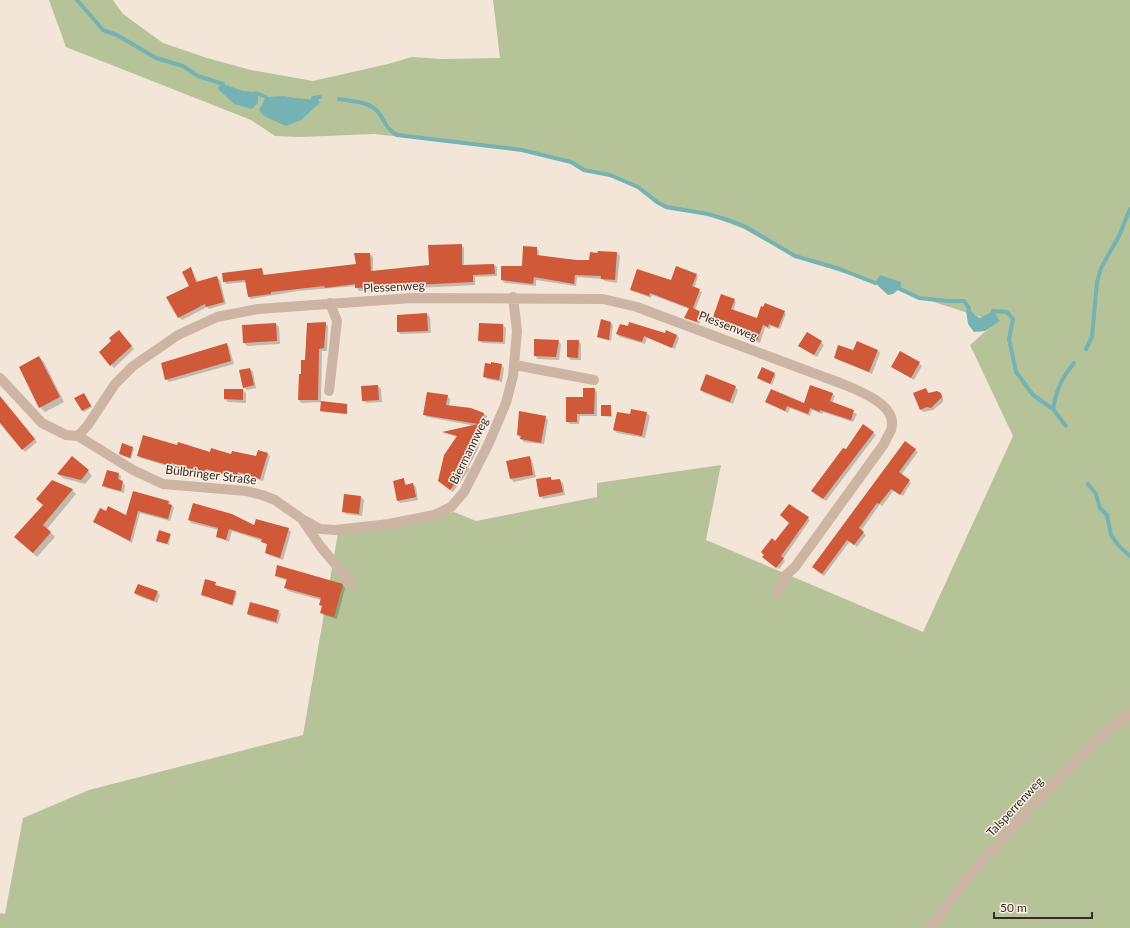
<svg xmlns="http://www.w3.org/2000/svg" width="1130" height="928" font-family="Lato,sans-serif">
	<style>
		.green { fill: #b6c398 }
		.water { fill: #75b2b3 }
		.shadow { fill: #0003 }
		.lines { fill: none; stroke-linecap: round; stroke-linejoin: round }
		.stream { stroke: #75b2b3; stroke-width: 4 }
		.building { fill: #d0593a }
		.minor { stroke: #ccb5a4; stroke-width: 10 }
		.labels { text-anchor: middle; stroke-width: 3; stroke-linejoin: round; paint-order: stroke }
		.street-label { font-size: 12px; fill: #372b26; stroke: #fbf0e5 }
	</style>
	<rect width="100%" height="100%" fill="#f3e6d9"/>
	<!-- green -->
	<path class="green" d="M49,0H113L123,14L163,43L207,58L251,70L313,81L388,64L412,57L442,59L500,58L493,0H1130V928H0V913L5,914L23,818L89,790L303,735L338,533L454,512L476,521L597,497V483L721,465L706,540L923,632L1013,436L970,345L996,322L794,257L744,229L708,215L666,209L656,203L637,188L609,176L583,170L571,163L523,151L375,134L301,137L275,136L251,120L66,47Z"/>
	<!-- water -->
	<path class="water" d="M223,84L243,91L255,92L258,97V103L252,109L234,104L219,90L218,87Z
		M285,96C296,100 312,97 321,102L301,120L286,126L264,116L259,110L266,97Z
		M880,275L901,282V287L893,294L888,295L875,283Z
		M969,308L975,315L980,318L993,311L1000,321L985,331L974,332L968,324L966,310Z"/>
	<!-- shadow -->
	<path class="shadow" d="M461,245L464,248V266L494,265L497,267V276L475,277V285L359,291L356,286L297,291L251,299L249,297L247,282L226,284L224,281L262,269L265,276L357,265L370,254L373,257V272L430,266Z
		M536,248L539,251V257L590,261L617,253L620,256L617,283L605,281L602,279L577,277L576,286L536,280V286L505,283L502,280L523,267Z
		M191,269L198,282L217,277L220,280L226,304L209,309L207,307L182,320L179,317L190,287Z
		M696,275L698,277L694,288L702,292L695,310L703,315L699,324L685,317L690,309L652,295L651,298L631,290Z
		M734,300L736,302L733,311L757,319L784,312L786,314L780,329L771,326L770,329L765,327L760,343L747,338L745,336L747,330L714,317Z
		M427,314L430,317L431,333L401,334L398,332Z
		M325,323L328,326L327,351H322L321,402L346,404L347,414L323,412L322,402L301,403L299,400L306,361Z
		M610,323L613,325L611,341L600,338L598,336Z
		M276,324L279,327L280,344L247,346L244,343Z
		M480,324L503,325L506,328L505,344L482,343L479,340Z
		M121,334L134,349L114,368L100,352Z
		M617,334H665L677,335L679,338L675,349L647,338L645,344L620,337Z
		M558,341L561,344L559,360L538,359L535,356Z
		M578,341L581,344V360H571L568,357Z
		M821,342L824,345L817,357L799,346Z
		M226,344L229,347L234,364L169,382L166,379L195,355L194,353Z
		M878,351L880,353L872,374L835,358L854,352Z
		M39,357L44,362L64,402L45,412L40,407L20,367Z
		M919,363L922,366L914,380L892,367Z
		M501,365L504,368L502,382L487,379L484,376Z
		M763,368L776,375L772,385L758,378Z
		M250,369L253,372L256,388L247,390L244,387Z
		M378,386L381,389L382,402L366,403L363,400Z
		M735,387L738,390L733,404L704,393L701,390Z
		M594,389L597,392V416H580L579,424H570L567,421L584,398Z
		M926,389L929,394H940L943,397V402L933,410L923,412L921,409Z
		M243,390L246,393V403L228,402L225,399Z
		M832,393L835,396L832,403L857,414L853,422L823,412L822,414L812,410L810,416L790,408L788,413L766,402L805,404Z
		M85,395L92,407L84,412L76,398Z
		M447,396L450,399L449,407L471,409L484,414L487,416L478,449L468,468L470,469L453,492L439,481L458,437L444,432L476,426L427,417L424,414Z
		M0,397L37,442L25,452L0,419Z
		M611,406L612,417L603,416L602,415Z
		M647,413L650,416L645,438L617,433L614,430Z
		M545,417L548,420L544,444L524,442L518,435Z
		M864,425L876,435L826,501L815,493Z
		M905,442L918,452L901,475L911,483L903,496L894,490L882,506L880,504L861,531L866,535L857,547L850,541L824,576L815,569Z
		M122,445L134,449L131,459L121,455Z
		M178,447L211,453L257,457L268,454L270,456L263,481L241,474L239,480L208,471L207,476L175,465L174,468L141,458L138,455Z
		M529,458L532,460L536,477L514,482L511,479Z
		M88,471L92,476L85,484L63,478L58,474Z
		M118,474L121,476L120,481L125,485L124,493L106,488L104,485Z
		M551,478L553,481L560,480L563,483L565,495L543,499L540,496Z
		M404,480L407,486L413,484L416,487L418,500L400,503L398,500Z
		M52,481L72,490L76,494L47,529L55,537L37,557L19,541L44,505Z
		M134,492L169,502L174,508L170,521L140,513L132,543L94,522L127,516Z
		M361,497L364,500L362,516L346,514L343,511Z
		M789,505L810,520L783,559L785,561L779,569L766,559L775,542L790,523Z
		M189,520L288,529L291,532L283,560L269,555L266,552L268,545L262,541L232,531L229,542L217,536L219,530L191,523Z
		M170,535L169,545L157,541Z
		M276,576L343,585L345,588L337,619L324,615L321,613L323,607L320,605L321,600L288,591L286,588L287,581Z
		M215,583L216,586L237,593L233,606L202,594Z
		M157,592L160,595L157,603L138,596L135,593Z
		M278,611L281,614L278,624L250,616L248,614Z"/>
	<g class="lines">
		<!-- stream -->
		<path class="stream" d="M77,0L103,30L117,35L156,58L183,66L198,76L223,84
			M256,93L266,97
			M317,99L313,98L320,97
			M339,99C350,101 366,101 375,109C385,117 382,126 397,135L522,150L571,162L584,170L610,175L638,187L657,202L666,207L708,214L731,221L746,227L795,256L840,269L875,283
			M900,289L919,298L947,301H964L969,308
			M993,311L1007,312L1013,319L1009,339L1016,372L1033,395L1053,409L1066,426
			M1086,349L1092,337L1097,282L1101,268L1119,236L1130,209
			M1053,409C1057,388 1061,379 1074,363
			M1088,484L1096,494L1100,508L1107,515L1111,535L1119,546L1130,556"/>
	</g>
	<!-- building -->
	<path class="building" d="M462,244V265L494,264L495,274L473,275V282L355,288V284L325,288L324,286L271,292V294L248,297L245,280L223,282L222,273L262,268L263,275L356,264L354,253H370L371,271L429,265L428,245Z
		M523,246L537,247V255L576,260H589L590,252L597,253L598,251L617,252L615,280L601,279V276L575,275L574,284L534,277L533,284L501,280V266H522Z
		M676,266L697,274L692,286L700,289L693,308L701,312L697,322L684,318L689,308L650,293L649,296L630,290L637,269L671,280Z
		M191,267L196,282L217,276L224,302L206,307L205,304L178,318L166,297L189,286L182,272Z
		M721,294L735,299L731,309L757,318L761,306L763,307L765,303L785,311L778,328L769,324L768,327L763,325L757,341L744,336L746,329L713,317Z
		M427,313L428,331L397,332V315Z
		M601,319L611,322L609,340L597,337Z
		M326,322L324,348L319,349L318,400H298L299,374H301V360H305L307,323Z
		M629,322L665,333L666,330L677,335L672,348L644,336L642,342L616,334L620,324L628,326Z
		M276,323L277,341L243,343L242,325Z
		M479,323L503,324V342L478,341Z
		M119,330L132,346L110,366L99,352L111,341L109,338Z
		M807,332L822,341L814,355L798,346Z
		M534,339L559,340L556,357L534,356Z
		M567,340H579L578,358L567,357Z
		M857,341L878,350L869,372L834,358L838,345L853,350Z
		M227,343L231,361L165,380L161,363Z
		M900,351L920,362L911,378L891,367Z
		M39,356L60,397L39,408L19,367Z
		M491,362L502,364L499,380L483,377L485,363L491,364Z
		M762,367L775,373L770,384L757,378Z
		M250,368L254,385L243,388L239,370Z
		M706,374L736,386L730,402L700,390Z
		M378,385L379,400L362,401L361,386Z
		M810,385L833,393L830,401L854,410L851,420L820,410V412L810,408L808,414L787,406L785,411L765,402L771,389L804,403Z
		M583,388H595L594,414H577V422H566V397H583Z
		M926,388L928,393L937,391L941,393L942,397L931,408L927,407L920,410L913,393Z
		M224,389H243V400L224,399Z
		M427,392L448,395L446,405L471,408L484,413L476,446L466,465L468,466L450,490L438,481L444,455L457,436L442,432L478,424L423,415Z
		M84,393L91,406L82,411L74,398Z
		M0,396L35,439L22,450L0,423Z
		M321,401L347,404V414L320,411Z
		M601,405H611V416H601Z
		M631,409L647,412L642,436L613,430L617,412L630,414Z
		M519,411L546,416L541,443L520,439L521,436L517,435Z
		M863,424L874,432L823,499L811,491L843,448L846,449Z
		M143,435L177,445L178,442L210,452L211,448L231,454L232,451L256,456L258,450L268,453L260,479L238,472L237,478L206,469L204,474L172,463L171,466L137,456Z
		M905,441L916,449L899,472L910,480L900,495L891,489L879,504L877,503L859,528L864,532L854,545L847,540L822,574L812,567Z
		M122,443L133,447L130,458L119,454Z
		M72,456L89,470L81,480L57,474Z
		M530,456L533,475L510,479L506,461Z
		M107,470L119,473L118,479L123,481L121,491L102,486Z
		M551,477V480L560,479L563,492L539,497L536,479Z
		M404,478L405,485L413,483L416,497L397,501L393,481Z
		M52,480L73,489L43,525L51,532L33,553L14,537L43,505L36,499Z
		M133,491L169,501L168,504L172,505L168,519L138,511L130,541L93,522L100,508L106,511L108,506L126,515Z
		M344,494L361,496L359,514L342,512Z
		M193,503L232,514L254,525L256,519L289,528L280,558L265,553L267,544L261,542L262,539L229,529L226,540L216,537L218,528L188,520Z
		M789,504L809,517L781,556L784,558L776,568L762,557L764,555L761,552L772,538L775,541L789,523L780,515Z
		M159,530L171,534L167,544L156,541Z
		M277,565L343,584L334,617L320,613L322,606L319,605L321,598L284,588L287,579L275,576Z
		M205,579L216,582L215,585L236,591L232,605L201,595Z
		M138,584L158,591L154,601L134,593Z
		M250,602L279,610L276,622L247,614Z"/>
	<g class="lines">
		<!-- minor -->
		<path class="minor" d="M515,365L594,380
			M0,378L42,423L66,435L78,436L133,470L163,484L246,491L262,495L275,500L302,519L320,529L335,530L389,524L434,515L451,507L464,492L488,445L506,403L513,376L517,331L513,297
			M329,391L337,321L330,303
			M78,436L88,425L115,384L133,366L178,335L217,317L258,309L412,298L603,299L637,307L848,386C863,393 899,406 891,430C889,434 886,439 884,444L795,567L787,574L776,593
			M303,521L321,547L351,583
			M930,928L967,878L1051,786L1103,735L1130,713"/>
	</g>
	<g class="labels">
		<!-- street labels -->
		<g class="street-label">
			<text transform="translate(394 287) rotate(-3)" y="4">Plessenweg</text>
			<text transform="translate(728 326) rotate(21)" y="4">Plessenweg</text>
			<text transform="translate(469 451) rotate(-64)" y="4">Biermannweg</text>
			<text transform="translate(211 475) rotate(7)" y="4">Bülbringer Straße</text>
			<text transform="translate(1015 807) rotate(-47)" y="4">Talsperrenweg</text>
		</g>
	</g>
	<!-- scale -->
	<path d="M994 912v6h98v-6" fill="none" stroke="#372b26" stroke-width="2"/>
	<text x="1000" y="912" font-size="12" fill="#372b26" stroke="#fbf0e5" stroke-width="3" paint-order="stroke">50 m</text>
</svg>
